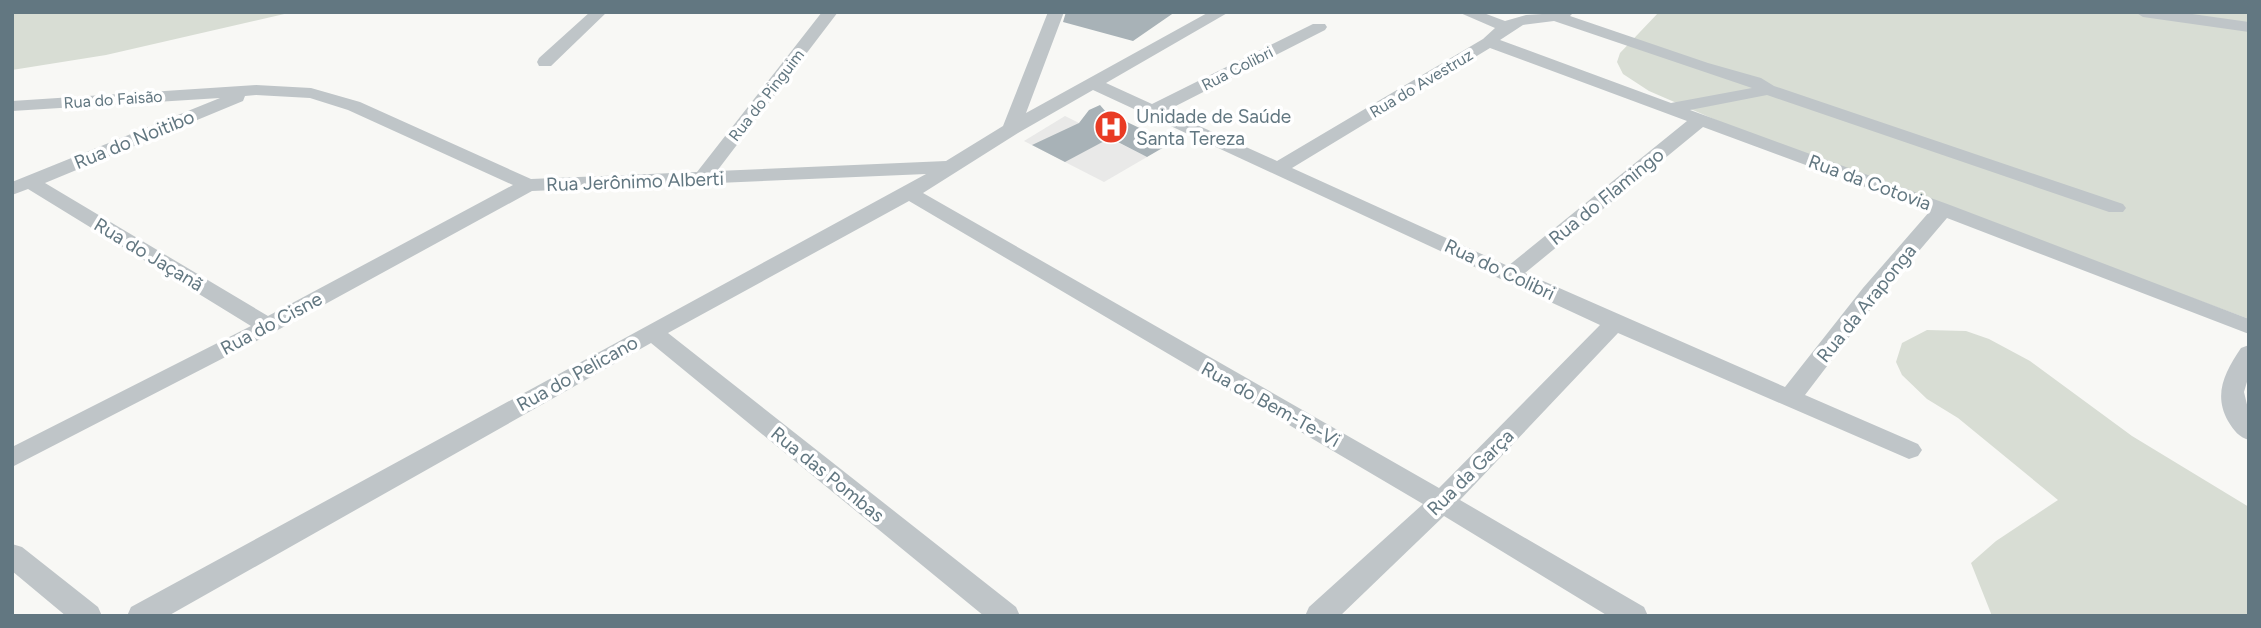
<svg xmlns="http://www.w3.org/2000/svg" width="2261" height="628" font-family="Figtree,sans-serif">
	<style>
		.built { fill: #e9e9e8 }
		.green { fill: #d8ddd4 }
		.building { fill: #a8b2b7 }
		.lines { fill: none; stroke-linecap: round; stroke-linejoin: round }
		.minor { fill: #bfc5c8; fill-rule: evenodd }
		.labels { text-anchor: middle; stroke-width: 7; stroke-linejoin: round; paint-order: stroke }
		.far-street-label { font-size: 16px; fill: #627781; stroke: #fff }
		.poi-label { font-size: 19px; fill: #627781; stroke: #fff; text-anchor: start }
		.street-label { font-size: 19px; fill: #627781; stroke: #fff }
	</style>
	<rect width="100%" height="100%" fill="#f8f8f5"/>
	<!-- built -->
	<path class="built" d="M1065,116L1147,157L1104,182L1024,141Z"/>
	<!-- green -->
	<path class="green" d="M12,12H293L106,55L12,70Z
		M1659,12H2249V319L1739,130L1649,91L1623,74L1617,62L1620,53Z
		M1927,330L1966,331L1989,339L2030,361L2132,436L2249,507V616H1992L1971,563L1996,541L2058,500L1958,418L1927,399L1902,375L1896,362L1902,343Z"/>
	<!-- building -->
	<path class="building" d="M1066,12H1175L1133,41L1063,22Z
		M1100,105L1106,112L1171,143L1147,157L1110,138L1065,162L1032,145L1079,123L1089,110Z"/>
	<g class="lines">
		<!-- minor -->
		<path class="minor" d="M590,12H607L551,66H539L537,62L539,58Z
			M822,12H838L717,171L946,161L1003,126L1048,12H1064L1026,113L1209,12H1229L1106,83L1152,104L1313,24H1325L1327,27L1325,30L1166,111L1277,161L1483,39L1495,28L1458,12H1481L1505,21L1526,15L1574,12L1570,16L1708,63L1761,78L1774,86L2123,204L2126,208L2123,212H2109L1767,95L1690,110L1950,205L2249,319V334L1947,218L1879,298L1805,395L1918,444L1922,450L1918,456L1909,459L1618,333L1460,500L1644,607L1648,616H1608L1444,516L1340,616H1305L1309,607L1423,504L909,201L668,333L1016,607L1020,616H984L651,343L168,616H127L131,607L926,174L532,191L276,331L12,467V447L251,326L28,189L12,195V182L220,98L12,111V101L256,85L311,88L360,102L531,179L697,172ZM1554,21L1752,88L1671,103L1500,40L1523,25ZM1490,48L1687,121L1508,266L1292,168ZM1093,90L1600,325L1439,488L923,193L1018,133ZM256,95L310,98L348,110L513,185L268,316L45,183L243,101L245,96ZM1703,127L1930,211L1863,288L1785,387L1525,273Z
			M2135,12H2178L2249,22V32L2143,17Z
			M2249,345V375L2244,392L2249,413V440C2239,437 2234,431 2228,421C2213,394 2225,372 2241,348Z
			M12,544L22,547L98,607L102,616H66L12,571Z"/>
	</g>
	<!-- icons -->
	<defs>
		<symbol id="hospital-disc" viewBox="-11 -11 22 22"><circle r="9.5" fill="#e93b24" stroke="#fff"/><path d="M-5-5h3v3.5h4V-5h3V5h-3V1.5h-4V5h-3Z" fill="#fff"/></symbol>
	</defs>
	<g fill-rule="evenodd">
		<use href="#hospital-disc" x="1092" y="108" width="38" height="38"/>
	</g>
	<g class="labels">
		<!-- far-street labels -->
		<g class="far-street-label">
			<text transform="translate(1237 68) rotate(-27)" y="6">Rua Colibri</text>
			<text transform="translate(1421 83) rotate(-31)" y="6">Rua do Avestruz</text>
			<text transform="translate(766 95) rotate(-52)" y="6">Rua do Pinguim</text>
			<text transform="translate(113 99) rotate(-4)" y="6">Rua do Faisão</text>
		</g>
		<!-- poi labels -->
		<g class="poi-label">
			<text x="1136" y="123">Unidade de Saúde<tspan x="1136" dy="22">Santa Tereza</tspan></text>
		</g>
		<!-- street labels -->
		<g class="street-label">
			<text transform="translate(134 139) rotate(-22)" y="7">Rua do Noitibo</text>
			<text transform="translate(635 181) rotate(-2)" y="7">Rua Jerônimo Alberti</text>
			<text transform="translate(1870 182) rotate(20)" y="7">Rua da Cotovia</text>
			<text transform="translate(1606 196) rotate(-39)" y="7">Rua do Flamingo</text>
			<text transform="translate(149 254) rotate(31)" y="7">Rua do Jaçanã</text>
			<text transform="translate(1500 269) rotate(25)" y="7">Rua do Colibri</text>
			<text transform="translate(1866 303) rotate(-51)" y="7">Rua da Araponga</text>
			<text transform="translate(271 323) rotate(-28)" y="7">Rua do Cisne</text>
			<text transform="translate(577 373) rotate(-29)" y="7">Rua do Pelicano</text>
			<text transform="translate(1271 404) rotate(29)" y="7">Rua do Bem-Te-Vi</text>
			<text transform="translate(1470 472) rotate(-45)" y="7">Rua da Garça</text>
			<text transform="translate(828 474) rotate(39)" y="7">Rua das Pombas</text>
		</g>
	</g>
	<!-- border -->
	<rect width="2261" height="628" fill="none" stroke="#627781" stroke-width="28"/>
</svg>
